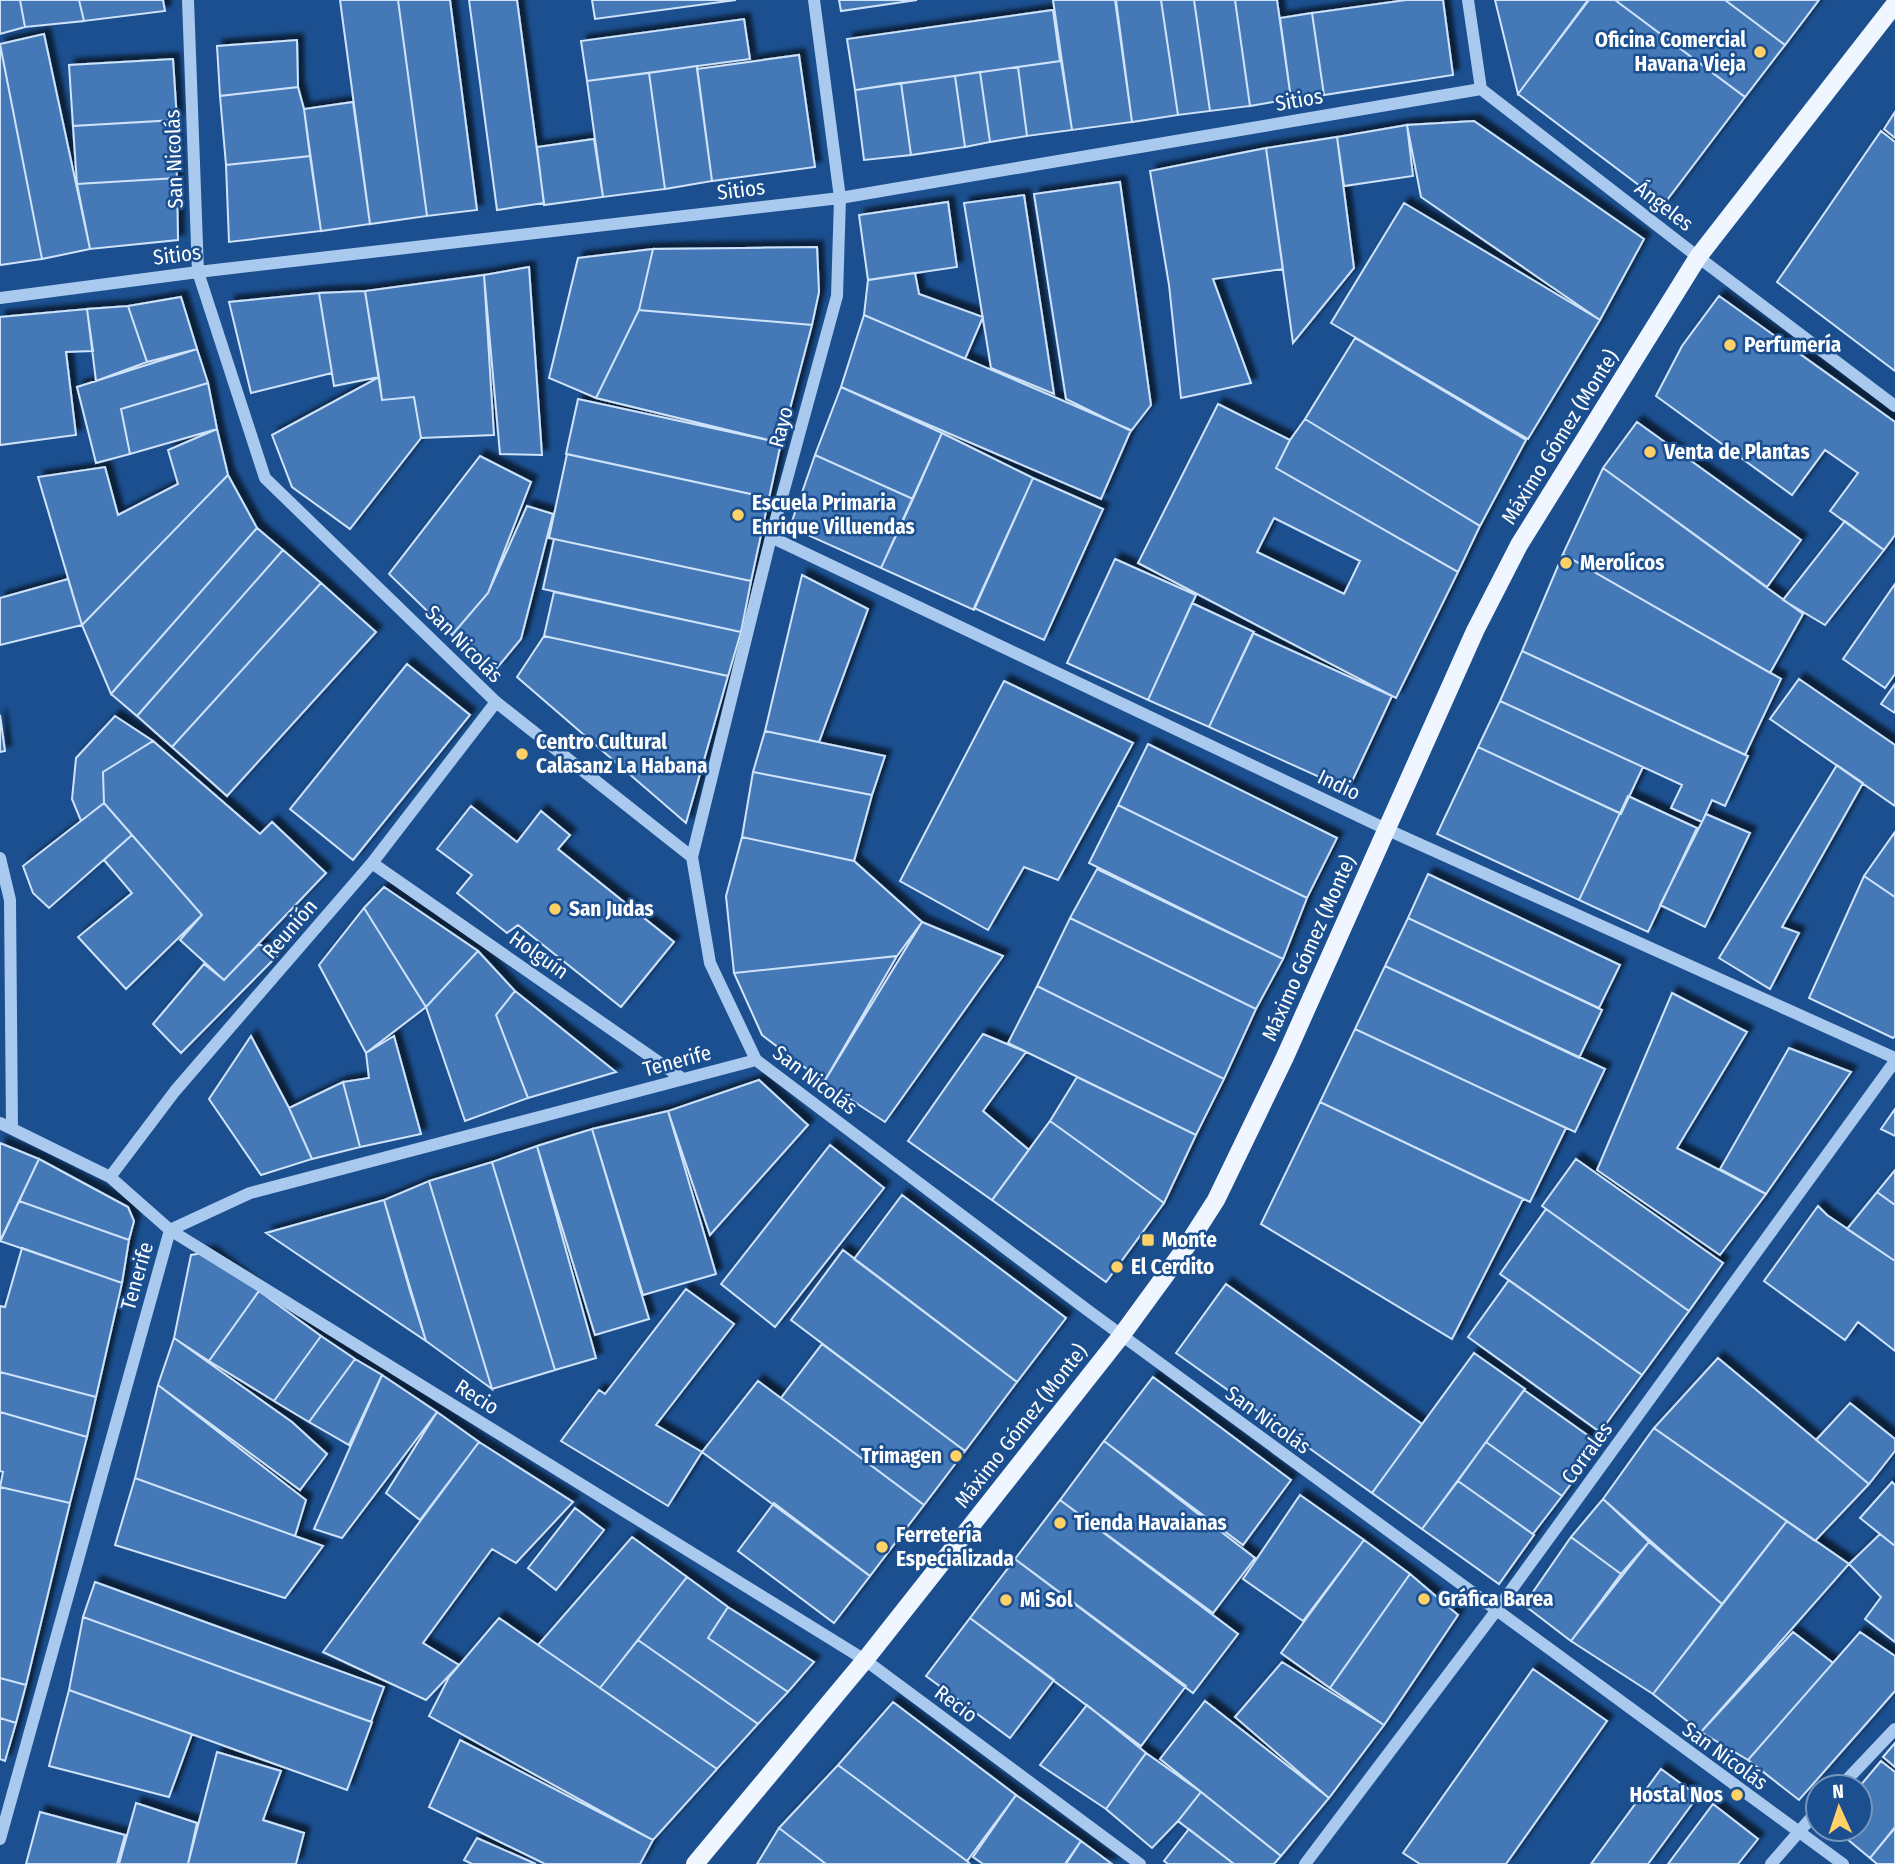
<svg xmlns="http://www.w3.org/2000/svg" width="1895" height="1864" font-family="'Fira Sans Condensed',sans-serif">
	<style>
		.building { fill: #4478b7; stroke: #cfe3fa; stroke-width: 2; fill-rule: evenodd; filter: url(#shadow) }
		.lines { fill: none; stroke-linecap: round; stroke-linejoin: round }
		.minor { stroke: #a9c9ee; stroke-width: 12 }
		.major { stroke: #f0f6ff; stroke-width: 18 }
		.poi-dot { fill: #ffd166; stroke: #1b4f8f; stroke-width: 2.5 }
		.labels { text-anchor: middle; stroke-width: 5; stroke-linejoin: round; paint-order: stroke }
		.poi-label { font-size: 21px; font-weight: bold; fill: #fff; stroke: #1b4f8f; text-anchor: start }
		.street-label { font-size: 21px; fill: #fff; stroke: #1b4f8f }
	</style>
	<defs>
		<filter id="shadow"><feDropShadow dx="6" dy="-6" stdDeviation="2" flood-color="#0009"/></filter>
	</defs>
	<rect width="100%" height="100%" fill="#1b4f8f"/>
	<!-- building -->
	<path class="building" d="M0,0H20L25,27L0,34Z
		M20,0H79L84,21L25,27Z
		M79,0H163L165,11L84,21Z
		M340,0H398L427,216L370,224Z
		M398,0H450L477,210L427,216Z
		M469,0H517L544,203L497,210Z
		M592,0H736L595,19Z
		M839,0H917L841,11Z
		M1053,0H1116L1132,122L1072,130Z
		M1115,0H1161L1178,115L1132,122Z
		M1161,0H1194L1210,111L1178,115Z
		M1194,0H1235L1250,106L1210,111Z
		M1235,0H1277L1291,99L1250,106Z
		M1406,0H1443L1453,75L1324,95L1312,13Z
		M1495,0H1588L1518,94Z
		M1589,0H1615L1745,97L1664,204L1518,94Z
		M1615,0H1725L1785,45L1745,97Z
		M1725,0H1819L1785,45Z
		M1053,10L1060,61L855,90L847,39Z
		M1312,13L1324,95L1291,99L1280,18Z
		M744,19L750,59L587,81L581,41Z
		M44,34L90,249L42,259L0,44Z
		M297,40L298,87L220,96L217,46Z
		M0,44L42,259L0,265Z
		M799,55L815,167L712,181L697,69Z
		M173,59L177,120L73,126L69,65Z
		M1061,61L1072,130L1027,136L1018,67Z
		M697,66L712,181L665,189L649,73Z
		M1018,67L1027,136L990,142L980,72Z
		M980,72L990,142L965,147L955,76Z
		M649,73L665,189L603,197L587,81Z
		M955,76L965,147L911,155L901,83Z
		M901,83L911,155L864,160L855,90Z
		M298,87L304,109L310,156L226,165L220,96Z
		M353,102L370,224L321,231L304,109Z
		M1895,112V138L1884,129Z
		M174,120L177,178L77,184L73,126Z
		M1474,121L1644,239L1600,320L1421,197L1407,125Z
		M1407,125L1413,176L1344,186L1337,137Z
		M1881,131L1895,142V371L1777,282Z
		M1337,137L1354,268L1293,343L1266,148Z
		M594,139L603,197L544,205L537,147Z
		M1266,148L1283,269L1213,279L1251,383L1181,398L1169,285L1150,171Z
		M310,156L321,231L229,242L226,165Z
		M177,178L178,240L90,249L77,184Z
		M1120,182L1151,405L1131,431L1066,399L1034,194Z
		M1024,195L1054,394L991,368L964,203Z
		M948,202L957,267L868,280L859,215Z
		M1404,203L1600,320L1528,439L1331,323Z
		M817,247L819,292L812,325L639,310L653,249Z
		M653,249L639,310L596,398L549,378L578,258Z
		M529,267L542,455L500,454L484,275Z
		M915,273L919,294L983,317L965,359L864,315L868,280Z
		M484,275L494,435L421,438L414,397L382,400L365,291Z
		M365,291L379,377L334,386L319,293Z
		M319,293L332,373L251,393L229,302Z
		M1719,296L1895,422V535L1884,550L1830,511L1858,473L1825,450L1792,495L1656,396L1682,346Z
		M181,297L197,349L147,362L128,306Z
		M128,306L147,362L96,381L87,309Z
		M87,309L93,351L66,352L76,435L0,445V317Z
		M639,310L812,325L781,443L596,398Z
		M864,315L1131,430L1101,499L841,387Z
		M1355,338L1526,440L1480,526L1305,419Z
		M197,349L208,383L121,409L130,454L96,463L77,387Z
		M379,377L382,400L414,397L421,438L350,529L292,487L272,435Z
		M208,383L217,429L130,454L121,409Z
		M841,387L942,433L913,499L815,455Z
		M578,399L781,443L769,498L566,454Z
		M1218,404L1290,440L1276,468L1458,572L1396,698L1138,563ZM1274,518L1360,561L1344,594L1257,552Z
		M1305,419L1480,526L1458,572L1276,468L1290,440Z
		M1637,422L1801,540L1767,587L1603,468Z
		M217,429L228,475L82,625L38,477L105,467L118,515L178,484L168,450Z
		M942,433L1033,478L974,610L881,568Z
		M567,454L769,498L751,581L549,538Z
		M815,455L913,499L881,568L790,527Z
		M480,456L531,482L488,593L452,635L389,574Z
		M1603,468L1803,614L1770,673L1563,554Z
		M228,475L257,528L111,694L82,625Z
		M1033,478L1103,509L1044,640L974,608Z
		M527,506L553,514L521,639L497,668L452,635L488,593Z
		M1845,521L1884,550L1825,625L1783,600Z
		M257,528L283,550L137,716L111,694Z
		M554,539L751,581L741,632L543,589Z
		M283,550L321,583L172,747L137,716Z
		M1563,554L1781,679L1745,755L1522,651Z
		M1115,559L1196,595L1148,700L1067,663Z
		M802,575L868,609L819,742L765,731Z
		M68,579L82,625L0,645V598Z
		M321,583L376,632L227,796L172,747Z
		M1895,584V674L1885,688L1843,659Z
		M554,592L741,632L728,676L544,636Z
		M1192,603L1254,632L1209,727L1148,700Z
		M1253,633L1392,696L1348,790L1209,727Z
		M544,636L728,676L686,823L517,677Z
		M1522,651L1748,756L1725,806L1712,800L1702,822L1671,808L1682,785L1500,701Z
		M407,664L470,715L353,860L290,809Z
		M1799,679L1895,745V806L1770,719Z
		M1004,681L1133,743L1058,880L1024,867L988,930L900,881Z
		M1895,684V713L1881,704Z
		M1500,701L1643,767L1621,814L1478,747Z
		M0,715L5,751L0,752Z
		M115,716L153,741L103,772L104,803L81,821L72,799L76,758Z
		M765,731L885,756L872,795L753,772Z
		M153,741L260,834L272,822L326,873L224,980L180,940L202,915L104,803L103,772Z
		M1148,744L1337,838L1307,898L1118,805Z
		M1478,747L1620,813L1579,900L1437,834Z
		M1837,765L1863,783L1782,927L1799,933L1770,989L1719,958Z
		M753,772L872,795L854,861L742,837Z
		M1628,796L1697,828L1648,932L1579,900Z
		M104,803L132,835L49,908L33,893L23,866Z
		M1118,805L1307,898L1283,959L1089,863Z
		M471,806L517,842L541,811L570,835L558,849L674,942L621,1007L518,925L507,933L457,893L472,875L437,849Z
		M1706,814L1750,833L1705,927L1660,905Z
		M1895,832V897L1864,876Z
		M132,835L202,915L126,989L78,937L132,893L104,860Z
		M742,837L854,861L922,922L897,956L734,973L726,896Z
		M1097,869L1283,959L1256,1009L1070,918Z
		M1428,874L1620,965L1599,1008L1408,918Z
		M1864,876L1895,897V1036L1893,1038L1809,998Z
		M384,887L478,951L426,1007L364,908Z
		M364,908L426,1007L366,1053L319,965Z
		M1070,918L1256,1009L1224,1079L1037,986Z
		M1408,918L1602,1010L1579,1058L1385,966Z
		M922,922L1003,956L885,1122L824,1082Z
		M259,944L278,955L181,1053L153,1024L204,964L224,980Z
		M478,951L515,991L496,1015L528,1098L465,1121L426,1007Z
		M897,956L824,1082L762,1035L734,973Z
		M1385,966L1605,1069L1575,1132L1355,1029Z
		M1037,986L1224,1079L1196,1135L1008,1043Z
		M515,991L616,1072L528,1098L496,1015Z
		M1672,993L1747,1032L1677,1148L1766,1194L1720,1255L1597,1170Z
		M1355,1029L1566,1128L1530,1202L1320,1102Z
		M983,1034L1026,1052L983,1111L1029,1150L992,1200L908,1141Z
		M251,1036L289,1108L312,1159L261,1175L209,1099Z
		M394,1036L421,1134L360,1147L343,1082L369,1078L366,1053Z
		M1789,1048L1851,1072L1766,1194L1720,1169Z
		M1077,1077L1196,1135L1164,1203L1050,1121Z
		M759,1080L808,1125L710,1235L668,1111Z
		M343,1082L360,1147L312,1159L289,1108Z
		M1320,1102L1523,1199L1452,1339L1261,1224Z
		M1895,1109V1136L1881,1129Z
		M668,1111L716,1274L643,1295L592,1129Z
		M1050,1121L1164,1203L1106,1282L992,1200Z
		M592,1129L649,1319L595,1335L537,1146Z
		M0,1143L39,1159L0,1242Z
		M830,1145L884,1188L775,1327L721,1284Z
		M537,1146L596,1358L555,1370L492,1162Z
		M39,1159L128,1207L134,1221L129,1240L19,1201Z
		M1576,1159L1723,1263L1689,1311L1542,1206Z
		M492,1162L555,1370L492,1389L429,1181Z
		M1895,1170V1205L1877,1192Z
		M429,1181L492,1389L426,1341L384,1200Z
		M1877,1192L1895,1205V1261L1847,1229Z
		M902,1195L1066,1318L1017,1382L854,1259Z
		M384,1200L410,1291L426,1341L266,1233Z
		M19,1201L129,1240L122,1283L0,1241Z
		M1818,1206L1827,1215L1895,1261V1351L1858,1322L1845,1340L1764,1281Z
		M1546,1209L1689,1311L1642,1375L1500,1274Z
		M22,1248L122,1283L96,1397L0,1372V1306L5,1307Z
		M843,1250L1017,1382L965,1451L791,1320Z
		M210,1252L259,1291L209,1361L174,1338L191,1255Z
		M1509,1280L1642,1375L1600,1432L1468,1337Z
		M1226,1284L1422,1424L1372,1493L1176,1353Z
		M686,1289L734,1324L656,1425L702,1452L668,1506L561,1441L599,1390L605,1394Z
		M259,1291L321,1336L274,1401L209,1361Z
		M321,1336L355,1359L309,1422L274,1401Z
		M174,1338L292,1422L327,1454L300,1490L158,1385Z
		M822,1344L965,1451L924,1505L781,1398Z
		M1474,1353L1525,1389L1422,1529L1372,1493Z
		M1718,1358L1869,1484L1815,1541L1654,1428Z
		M355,1359L382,1375L349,1445L309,1422Z
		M0,1372L96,1397L87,1437L0,1412Z
		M382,1375L437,1412L342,1538L314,1529Z
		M1153,1377L1291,1480L1243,1545L1104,1441Z
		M758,1381L924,1505L870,1576L702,1452Z
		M158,1385L306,1500L295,1536L135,1478Z
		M1524,1390L1600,1444L1562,1496L1486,1442Z
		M1850,1403L1895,1439V1451L1869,1484L1816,1440Z
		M0,1412L87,1437L70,1503L0,1487L3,1472L0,1471Z
		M437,1412L479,1442L420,1520L386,1493Z
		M1654,1428L1787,1521L1722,1604L1603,1499Z
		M1104,1441L1255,1558L1213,1613L1060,1500Z
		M479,1442L573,1502L516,1563L492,1549L423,1643L459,1665L426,1700L323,1652Z
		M1486,1442L1562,1496L1533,1534L1458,1481Z
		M135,1478L295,1536L323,1546L285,1598L115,1545Z
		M1458,1481L1534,1535L1499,1584L1422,1529Z
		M1892,1482L1895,1485V1546L1860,1518Z
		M0,1487L70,1503L26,1685L0,1678Z
		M1300,1495L1364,1540L1303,1621L1243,1579Z
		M1603,1499L1649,1542L1621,1574L1571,1537Z
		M1060,1500L1238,1634L1193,1693L1015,1559Z
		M774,1503L870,1576L834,1623L738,1551Z
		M575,1508L604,1530L556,1590L528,1568Z
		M1787,1521L1849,1564L1701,1732L1653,1694Z
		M1880,1534L1895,1546V1642L1865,1619L1881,1597L1849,1564Z
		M632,1537L687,1577L600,1688L538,1645Z
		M1571,1537L1621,1574L1571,1641L1524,1605Z
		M1364,1540L1410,1574L1330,1688L1281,1653Z
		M1649,1542L1722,1604L1653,1694L1571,1641Z
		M1015,1559L1186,1686L1141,1746L970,1618Z
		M1410,1574L1458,1615L1384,1725L1330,1688Z
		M687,1577L728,1607L708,1638L788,1692L758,1724L638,1640Z
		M95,1582L384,1687L371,1722L83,1617Z
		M728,1607L814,1662L788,1692L708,1638Z
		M83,1617L372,1722L347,1790L69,1690Z
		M499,1618L717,1769L653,1840L429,1716L449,1677Z
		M970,1618L1054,1680L1010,1738L926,1676Z
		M1793,1632L1833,1663L1748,1760L1701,1732Z
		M1860,1632L1895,1656V1691L1799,1800L1748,1760Z
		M638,1640L758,1724L717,1769L600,1688Z
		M1282,1662L1384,1725L1329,1798L1235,1717Z
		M1533,1669L1607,1721L1506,1864H1420L1403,1853Z
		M0,1678L26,1685L16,1723L0,1718Z
		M69,1690L192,1734L169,1797L49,1766Z
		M1205,1701L1329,1798L1281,1856L1160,1759Z
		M893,1702L1016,1795L967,1861L838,1765Z
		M1087,1705L1146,1753L1106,1809L1040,1765Z
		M0,1718L16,1723L5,1761L0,1759Z
		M460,1740L653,1840L640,1864H545L429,1807Z
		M1895,1743V1767L1883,1757Z
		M217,1752L281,1771L263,1820L304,1833L296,1864H188Z
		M1146,1753L1201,1792L1178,1821L1152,1848L1106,1809Z
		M1881,1761L1895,1772V1828L1870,1858L1835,1829H1860L1859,1787Z
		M838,1765L967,1861L970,1864H826L779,1828Z
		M1661,1769L1698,1796L1648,1864H1591Z
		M1201,1792L1281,1856L1274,1864H1234L1178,1821Z
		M1016,1795L1081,1841L1066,1864H983L973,1857Z
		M136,1803L197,1823L188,1864H119Z
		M1713,1804L1758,1839L1738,1864H1668Z
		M40,1812L125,1835L117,1864H26Z
		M1895,1827V1864H1877L1870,1858Z
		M779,1828L826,1864H757Z
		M1189,1829L1234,1864H1168L1164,1861Z
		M477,1838L536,1864H472L464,1860Z
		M1081,1841L1112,1864H1065Z"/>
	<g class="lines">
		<!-- minor -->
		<path class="minor" d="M188,0L198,272L265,478L496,702L692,857L710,963L756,1060L1090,1312L1843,1864
			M1468,0L1481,89L1698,257L1895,406
			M0,298L198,272L840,198L1481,89
			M771,537L1388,830L1895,1058
			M692,857L771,537L837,296L840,198L814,0
			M0,858L10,900L12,1128
			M372,863L683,1079
			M0,1123L110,1177L170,1230L865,1660L1140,1864
			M110,1177L175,1091L372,863L496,702
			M1840,1787L1895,1729
			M0,1839L170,1230L250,1193L756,1060
			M1305,1864L1496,1611L1895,1061
			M1771,1864L1818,1810"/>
		<!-- major -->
		<path class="major" d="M695,1864L865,1660L1121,1336L1186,1247L1216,1200L1285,1057L1475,631L1519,545L1698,257L1895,4"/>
	</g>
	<!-- markers -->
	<g class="poi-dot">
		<circle cx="1760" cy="52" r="7"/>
		<circle cx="1730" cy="345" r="7"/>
		<circle cx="1650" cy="452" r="7"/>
		<circle cx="738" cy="515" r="7"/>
		<circle cx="1566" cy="563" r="7"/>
		<circle cx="522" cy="754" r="7"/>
		<circle cx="555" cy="909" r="7"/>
		<rect x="1141" y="1233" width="14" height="14" rx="3.5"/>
		<circle cx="1117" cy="1267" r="7"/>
		<circle cx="956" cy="1456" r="7"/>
		<circle cx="1060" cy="1523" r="7"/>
		<circle cx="882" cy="1547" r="7"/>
		<circle cx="1424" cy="1599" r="7"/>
		<circle cx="1006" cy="1600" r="7"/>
		<circle cx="1737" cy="1795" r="7"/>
	</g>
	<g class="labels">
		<!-- poi labels -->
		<g class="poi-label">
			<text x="1746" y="47" text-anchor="end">Oficina Comercial<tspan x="1746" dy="24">Havana Vieja</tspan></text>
			<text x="1744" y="352">Perfumería</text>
			<text x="1664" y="459">Venta de Plantas</text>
			<text x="752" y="510">Escuela Primaria<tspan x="752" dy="24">Enrique Villuendas</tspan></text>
			<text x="1580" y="570">Merolícos</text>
			<text x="536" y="749">Centro Cultural<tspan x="536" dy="24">Calasanz La Habana</tspan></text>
			<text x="569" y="916">San Judas</text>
			<text x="1162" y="1247">Monte</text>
			<text x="1131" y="1274">El Cerdito</text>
			<text x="942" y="1463" text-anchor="end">Trimagen</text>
			<text x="1074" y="1530">Tienda Havaianas</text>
			<text x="896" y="1542">Ferretería<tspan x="896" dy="24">Especializada</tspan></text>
			<text x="1438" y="1606">Gráfica Barea</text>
			<text x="1020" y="1607">Mi Sol</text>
			<text x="1723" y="1802" text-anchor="end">Hostal Nos</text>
		</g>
		<!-- street labels -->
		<g class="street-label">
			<text transform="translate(1299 100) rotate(-10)" y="7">Sitios</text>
			<text transform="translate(174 159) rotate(-92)" y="7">San Nicolás</text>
			<text transform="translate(741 190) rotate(-7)" y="7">Sitios</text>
			<text transform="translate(1664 206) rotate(38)" y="7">Ángeles</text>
			<text transform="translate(177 255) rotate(-7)" y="7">Sitios</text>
			<text transform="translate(781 427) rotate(-75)" y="7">Rayo</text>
			<text transform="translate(1560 437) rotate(-58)" y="7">Máximo Gómez (Monte)</text>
			<text transform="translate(464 644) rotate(45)" y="7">San Nicolás</text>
			<text transform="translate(1339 785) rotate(25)" y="7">Indio</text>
			<text transform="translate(290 929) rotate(-49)" y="7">Reunión</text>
			<text transform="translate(1309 948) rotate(-66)" y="7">Máximo Gómez (Monte)</text>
			<text transform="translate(539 955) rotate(35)" y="7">Holguín</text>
			<text transform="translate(677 1061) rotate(-15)" y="7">Tenerife</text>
			<text transform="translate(815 1080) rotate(37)" y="7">San Nicolás</text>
			<text transform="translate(137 1276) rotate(-74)" y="7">Tenerife</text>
			<text transform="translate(477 1397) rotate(32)" y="7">Recio</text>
			<text transform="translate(1268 1420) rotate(36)" y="7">San Nicolás</text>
			<text transform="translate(1021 1426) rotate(-52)" y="7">Máximo Gómez (Monte)</text>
			<text transform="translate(1587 1453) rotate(-54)" y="7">Corrales</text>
			<text transform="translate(956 1704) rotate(37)" y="7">Recio</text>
			<text transform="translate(1725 1756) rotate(36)" y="7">San Nicolás</text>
		</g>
	</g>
	<!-- north arrow -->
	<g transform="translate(1839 1808) rotate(357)"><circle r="33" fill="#1b4f8f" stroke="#7695bc" stroke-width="2"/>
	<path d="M0-5L12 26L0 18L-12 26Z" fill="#ffd166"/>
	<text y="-10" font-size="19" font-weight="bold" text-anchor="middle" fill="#ffffff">N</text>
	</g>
</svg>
